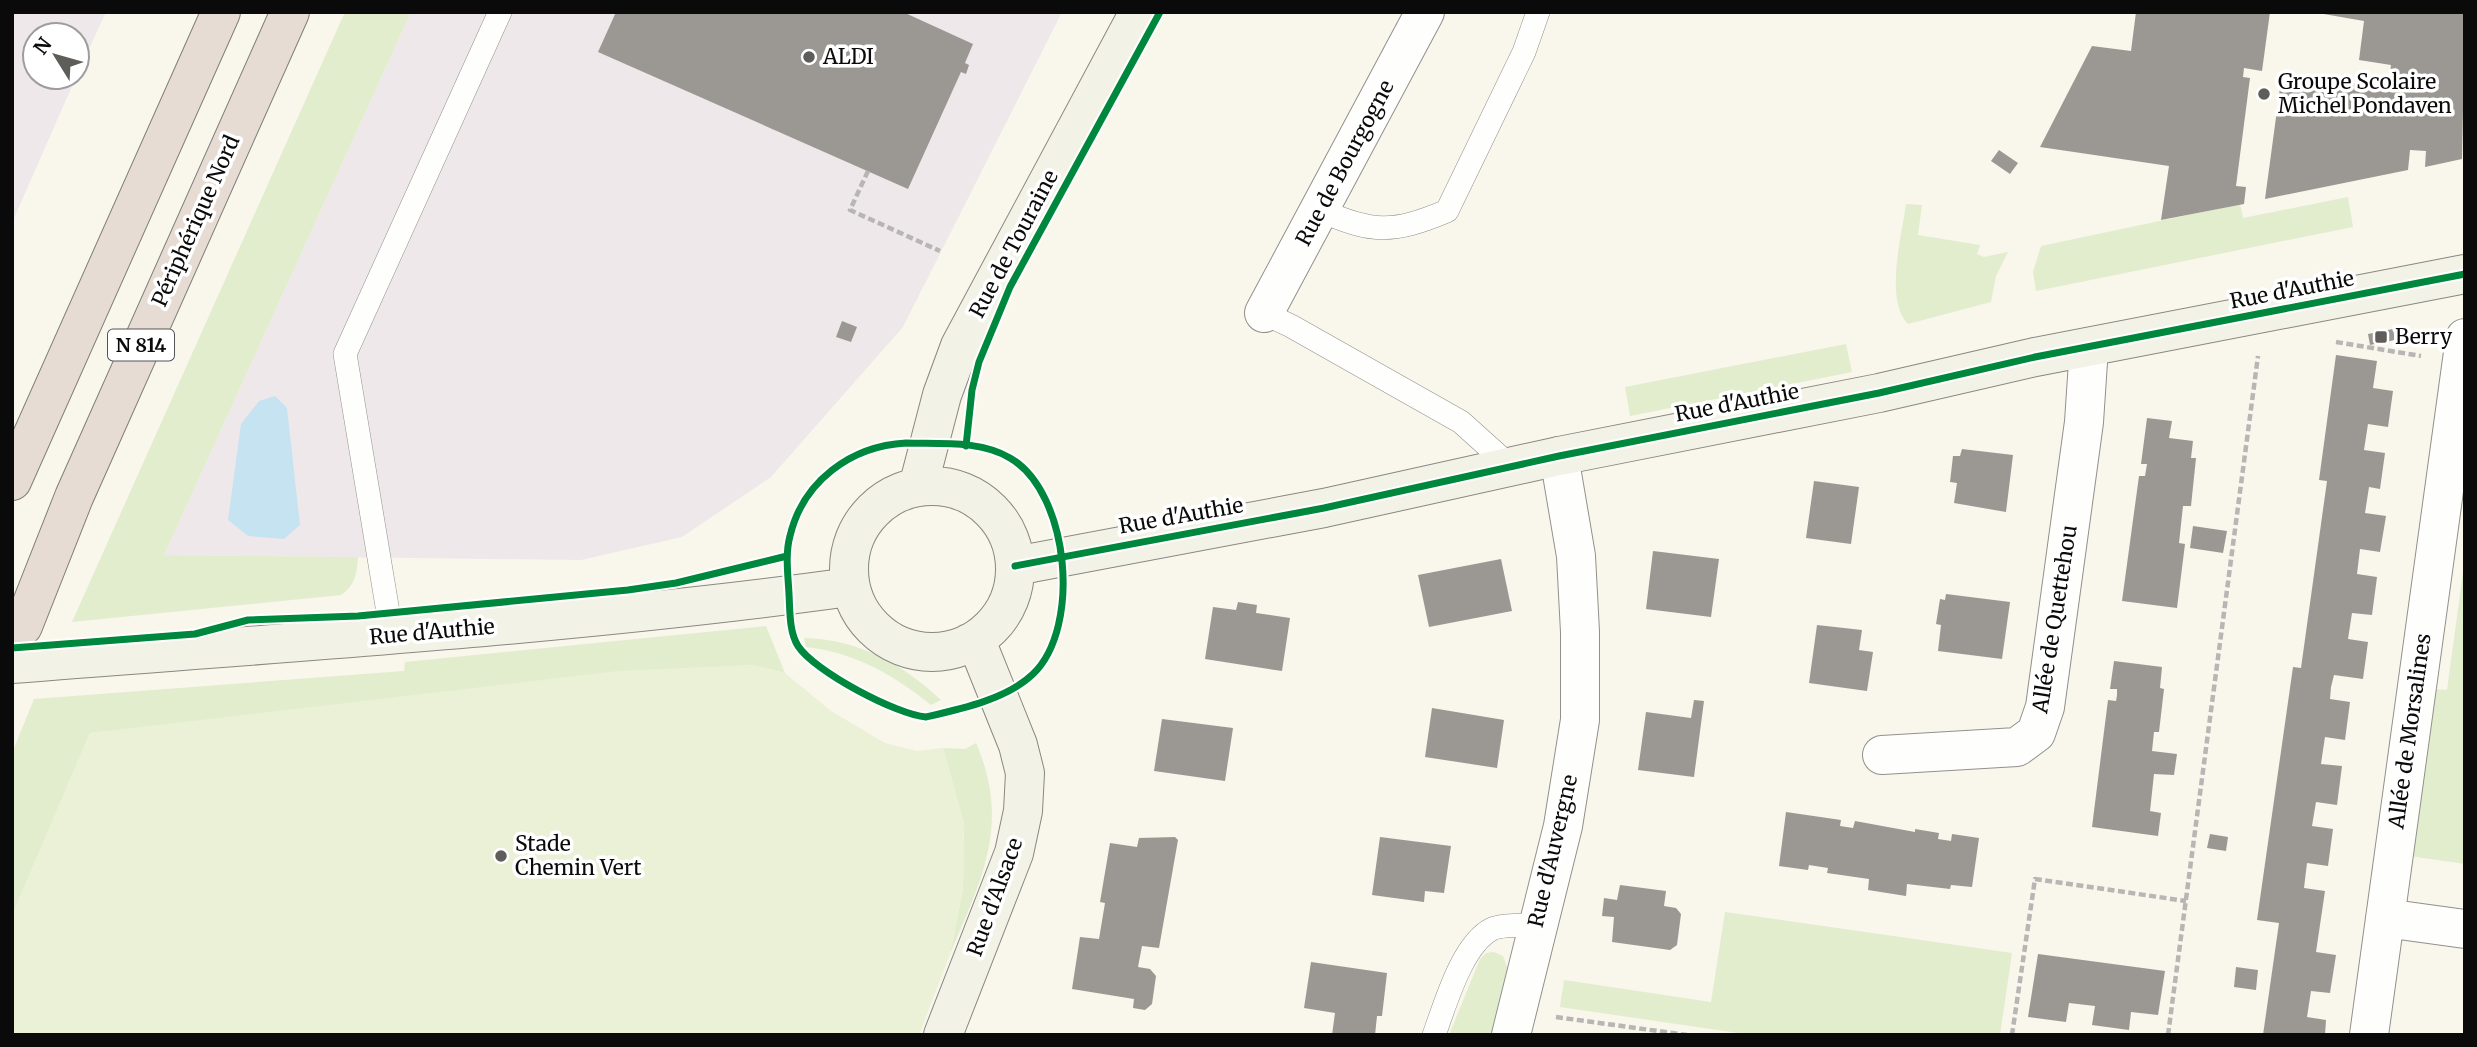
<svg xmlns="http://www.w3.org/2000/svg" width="2477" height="1047" font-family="Merriweather,serif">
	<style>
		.industrial { fill: #efe8ea }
		.green { fill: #e2edcd }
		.pitch { fill: #ebf1d7 }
		.water { fill: #c5e3f0 }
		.building { fill: #9b9893 }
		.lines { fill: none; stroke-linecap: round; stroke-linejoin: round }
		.lane-casing { stroke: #92908c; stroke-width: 24 }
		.street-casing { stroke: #92908c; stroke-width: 40 }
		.secondary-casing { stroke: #888782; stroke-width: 40 }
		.highway-casing { stroke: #7f7e79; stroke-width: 40 }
		.path { stroke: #b7b6b5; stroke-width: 4.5; stroke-dasharray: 7 3.5; stroke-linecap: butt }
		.lane { stroke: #fefefc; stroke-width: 23 }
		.street { stroke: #fefefc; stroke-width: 38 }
		.secondary { stroke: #f3f2e7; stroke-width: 38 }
		.highway { stroke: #e7dcd3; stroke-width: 38 }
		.cycleway-casing { stroke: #fff; stroke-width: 11 }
		.cycleway { stroke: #00873e; stroke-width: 7 }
		.poi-dot { fill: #5e5d59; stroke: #fff; stroke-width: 2.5 }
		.labels { text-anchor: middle; stroke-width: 7; stroke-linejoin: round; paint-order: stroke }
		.shield { fill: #fff; stroke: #545454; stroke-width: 2 }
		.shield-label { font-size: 19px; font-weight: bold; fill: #0a0a0a }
		.poi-label { font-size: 21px; fill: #0a0a0a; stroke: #fff; text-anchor: start }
		.street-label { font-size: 21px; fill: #0a0a0a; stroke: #fff }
	</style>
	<rect width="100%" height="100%" fill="#f9f6ec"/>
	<!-- industrial -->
	<path class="industrial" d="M12,12H106L77,75V35H35V77H76L12,223Z
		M411,12H1062L903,327L771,477L682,537L581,560L164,555Z"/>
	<!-- green -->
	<path class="green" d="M345,12H411L164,555L358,557C357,573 355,586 341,595L72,622Z
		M2348,197L2353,227L2036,291L2033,272L2041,246L2240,204L2243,218Z
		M1906,204L1922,205L1918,235L1980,245L1977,254L1984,257L2008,252L1996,276L1991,302L1908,324C1884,300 1902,236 1906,204Z
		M1846,344L1852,372L1630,416L1625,387Z
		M2465,557V864L2410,856L2433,689L2447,690Z
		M766,626L785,673L751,665L90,733L12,916V753L34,699L404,671L405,662Z
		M804,638C857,639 903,664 941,700L931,705C894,675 854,652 806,647Z
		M976,743C1011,824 982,878 950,954L963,888L964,824L943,748L965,749Z
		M1725,912L2012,953L2000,1035H1752L1560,1007L1564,980L1711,1002Z
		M1494,952L1503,956L1508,970L1491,1035H1449L1480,959L1486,953Z"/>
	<!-- pitch -->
	<path class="pitch" d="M751,665L785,673L831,711L885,743L917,751L943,748L964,824L963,888L950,954L919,1035H12V916L90,733L618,671Z"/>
	<!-- water -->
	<path class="water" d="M275,396L287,408L300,525L284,539L248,536L228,520L241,424L259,401Z"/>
	<!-- building -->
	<path class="building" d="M616,12H903L973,44L965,63L969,65L966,74L961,72L908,189L598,52Z
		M2136,12H2270L2262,71L2244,68L2243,77L2250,78L2236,186L2246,187L2244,204L2161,220L2169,166L2040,147L2092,46L2131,51Z
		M2312,12H2465L2462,159L2425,167L2426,151L2410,150L2408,170L2265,199L2282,73L2388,88L2391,65L2359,60L2364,21Z
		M1999,150L2018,163L2010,174L1991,161Z
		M842,321L857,327L851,342L836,337Z
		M2393,329L2395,340L2370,345L2368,334Z
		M2336,355L2377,361L2373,388L2393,391L2388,427L2368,424L2364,450L2385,453L2380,489L2369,487L2365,513L2386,516L2380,552L2360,549L2357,574L2377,577L2372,615L2352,613L2348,639L2368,642L2363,679L2334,675L2331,687L2330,699L2350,702L2345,740L2325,737L2323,750L2321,764L2342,766L2337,805L2316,802L2312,826L2333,829L2328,866L2307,863L2304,888L2325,891L2316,952L2336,955L2330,993L2311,991L2307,1017L2326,1020L2325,1035H2263L2279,923L2257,920L2293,667L2301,668L2327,481L2319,480Z
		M2147,418L2172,421L2169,438L2193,441L2191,458H2196L2191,506H2183L2179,543L2185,544L2177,608L2122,601L2139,476H2145L2147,464H2141Z
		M1962,449L2013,455L2006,512L1954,503L1957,483L1950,482L1953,456H1960Z
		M1814,481L1859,487L1851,544L1806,538Z
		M2193,526L2227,531L2223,553L2190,548Z
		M1653,551L1719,559L1711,617L1646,609Z
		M1501,559L1512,611L1429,627L1418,575Z
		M1946,594L2010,602L2002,659L1938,651L1941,625L1936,624L1940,599L1945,600Z
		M1238,602L1257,605L1256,613L1290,618L1282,671L1205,659L1213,607L1236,610Z
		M1817,625L1862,630L1859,650L1873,652L1867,691L1809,683Z
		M2114,661L2162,667L2160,688L2164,689L2159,732H2154L2152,751L2177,754L2174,775L2154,774L2150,811L2161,813L2158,836L2092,827L2108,700L2116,701L2117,695V689H2110Z
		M1694,700L1704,701L1694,777L1638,770L1646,712L1691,718Z
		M1432,708L1504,720L1497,768L1425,757Z
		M1162,719L1233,728L1225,781L1154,771Z
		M1786,812L1841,820L1840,826L1853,828L1855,821L1915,832V829L1939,833L1938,839L1951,841L1952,834L1979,838L1972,887L1951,885L1950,889L1907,884L1906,896L1868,890L1869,879L1827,873L1828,868L1809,865L1808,870L1779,866Z
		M2210,834L2228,837L2226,851L2207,848Z
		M1175,837L1178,840L1159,948L1142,946L1138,967L1150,969L1156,976L1152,1004L1145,1010L1133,1008L1134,999L1072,989L1080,937L1099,939L1105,903L1100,902L1110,843L1137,847L1139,838Z
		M1380,837L1451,846L1444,893L1425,891L1424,902L1372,895Z
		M1620,885L1666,891L1664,906L1676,908L1681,914L1677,945L1670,950L1612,942L1614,917L1602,916L1604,898L1617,900Z
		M2038,954L2165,971L2158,1015L2131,1012L2129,1030L2092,1025L2095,1006L2069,1003L2066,1022L2028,1017Z
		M1311,962L1387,973L1382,1016H1377L1375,1035H1332L1335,1013L1304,1008Z
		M2236,967L2258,970L2256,990L2234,987Z"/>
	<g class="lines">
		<defs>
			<path id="lane" d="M1320,210C1373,234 1394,233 1447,211L1524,52L1538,12
				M1264,313L1291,326L1461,422L1511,467
				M392,636L345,354L500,12
				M1434,1035C1445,1005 1462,944 1492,929C1504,924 1524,926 1537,925"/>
			<path id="street" d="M1264,313L1425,12
				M1882,755L2017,747L2036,733L2045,707L2084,422L2089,347
				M2385,918L2465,929
				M1511,1035L1563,826L1580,720V632L1576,556L1559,456
				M2369,1035L2465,338"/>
			<path id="secondary" d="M849 569a83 83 0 1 1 166 0a83 83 0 1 1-166 0Z
				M918,487L942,395L960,346L1139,12
				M1015,566L1324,508L1559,456L1879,393L2035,357L2465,274
				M12,664C292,642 572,625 850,587
				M943,1035L1014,853L1023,811L1025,773L1018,745L981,653L969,643"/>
			<path id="highway" d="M12,481L221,12
				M23,626L74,497L290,12"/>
		</defs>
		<!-- lane casing -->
		<use href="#lane" class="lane-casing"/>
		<!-- street casing -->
		<use href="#street" class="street-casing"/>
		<!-- secondary casing -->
		<use href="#secondary" class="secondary-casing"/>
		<!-- highway casing -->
		<use href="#highway" class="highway-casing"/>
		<!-- path -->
		<path class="path" d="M868,171L850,210L940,251
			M2336,342L2421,356
			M1556,1017L1687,1035
			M2012,1035L2035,879L2186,901
			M2168,1035L2258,356"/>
		<!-- lane -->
		<use href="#lane" class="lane"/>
		<!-- street -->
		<use href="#street" class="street"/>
		<!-- secondary -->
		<use href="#secondary" class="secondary"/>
		<!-- highway -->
		<use href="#highway" class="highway"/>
		<defs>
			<path id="cycleway" d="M906,443C939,444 980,440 1010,458C1069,492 1082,627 1033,674C1007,699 961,709 926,717C897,715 814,671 798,646C789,632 790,610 789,594C788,575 785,554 790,536C803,481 851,446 906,443Z
				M966,446L972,390L979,362L1010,287L1160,12
				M1015,566L1324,508L1559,456L1879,393L2035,357L2465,274
				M12,648L195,634L248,620L358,616L628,590L676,583L787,556"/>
		</defs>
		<!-- cycleway casing -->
		<use href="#cycleway" class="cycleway-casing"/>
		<!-- cycleway -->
		<use href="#cycleway" class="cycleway"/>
	</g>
	<!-- markers -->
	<g class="poi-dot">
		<circle cx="809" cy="57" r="7"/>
		<circle cx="2264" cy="94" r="7"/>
		<rect x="2374" y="330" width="14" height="14" rx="3.5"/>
		<circle cx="501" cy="856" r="7"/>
	</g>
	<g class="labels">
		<!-- shield labels -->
		<rect class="shield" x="108" y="329.5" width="66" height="31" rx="5"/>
		<g class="shield-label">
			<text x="141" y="352">N 814</text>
		</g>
		<!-- poi labels -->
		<g class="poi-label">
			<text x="823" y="64">ALDI</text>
			<text x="2278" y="89">Groupe Scolaire<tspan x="2278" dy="24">Michel Pondaven</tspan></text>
			<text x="2395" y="344">Berry</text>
			<text x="515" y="851">Stade<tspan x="515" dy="24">Chemin Vert</tspan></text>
		</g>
		<!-- street labels -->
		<g class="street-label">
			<text transform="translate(1345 163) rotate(-62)" y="7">Rue de Bourgogne</text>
			<text transform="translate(196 221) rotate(-66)" y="7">Périphérique Nord</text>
			<text transform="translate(1014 244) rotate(-62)" y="7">Rue de Touraine</text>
			<text transform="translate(2292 290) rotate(-11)" y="7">Rue d'Authie</text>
			<text transform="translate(1737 403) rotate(-11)" y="7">Rue d'Authie</text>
			<text transform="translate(1181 516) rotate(-10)" y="7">Rue d'Authie</text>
			<text transform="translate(2055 619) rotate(-81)" y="7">Allée de Quettehou</text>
			<text transform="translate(432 632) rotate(-5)" y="7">Rue d'Authie</text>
			<text transform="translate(2410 731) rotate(-82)" y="7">Allée de Morsalines</text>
			<text transform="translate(1553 851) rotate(-77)" y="7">Rue d'Auvergne</text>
			<text transform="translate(995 897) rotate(-70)" y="7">Rue d'Alsace</text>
		</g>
	</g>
	<!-- border -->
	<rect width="2477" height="1047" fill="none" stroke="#0a0a0a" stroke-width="28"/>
	<!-- north arrow -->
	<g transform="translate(56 56) rotate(307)"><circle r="33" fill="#ffffff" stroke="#9d9d9d" stroke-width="2"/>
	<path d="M0-5L12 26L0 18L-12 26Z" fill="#5e5d59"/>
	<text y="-10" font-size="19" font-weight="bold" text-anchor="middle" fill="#0a0a0a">N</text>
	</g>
</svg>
